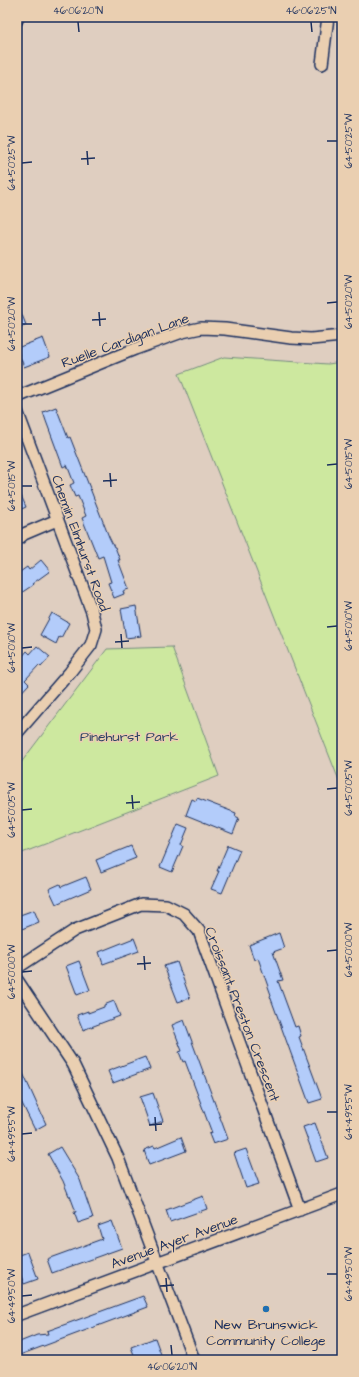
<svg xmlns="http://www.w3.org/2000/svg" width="359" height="1377" font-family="'Architects Daughter',sans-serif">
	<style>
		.green { fill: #cde89f; stroke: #748c7e }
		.building { fill: #b3ccfa; stroke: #1b2f5e }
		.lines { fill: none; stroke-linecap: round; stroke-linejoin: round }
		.minor-casing { stroke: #1b2f5e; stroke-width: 14 }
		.minor { stroke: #eacfb1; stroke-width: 11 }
		.ticks { fill: none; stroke: #1b2f5e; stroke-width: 1.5 }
		.poi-dot { fill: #1f6fb2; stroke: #eacfb1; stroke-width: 1.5 }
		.labels { text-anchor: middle; stroke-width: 3; stroke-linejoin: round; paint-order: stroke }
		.street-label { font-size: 14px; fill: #1b2f5e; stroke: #eacfb1 }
		.park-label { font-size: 14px; fill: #2d4264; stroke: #eacfb1 }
		.poi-label { font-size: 14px; fill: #1b2f5e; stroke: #eacfb1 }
		.neatline { fill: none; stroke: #1b2f5e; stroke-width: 1.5 }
		.ticks-label { font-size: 10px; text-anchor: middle; fill: #1b2f5e }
	</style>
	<rect width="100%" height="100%" fill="#dfcec0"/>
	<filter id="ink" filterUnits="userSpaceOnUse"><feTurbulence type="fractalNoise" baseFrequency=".025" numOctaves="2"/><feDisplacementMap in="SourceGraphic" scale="8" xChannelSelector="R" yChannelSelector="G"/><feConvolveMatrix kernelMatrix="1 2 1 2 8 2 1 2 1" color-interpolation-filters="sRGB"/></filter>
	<g filter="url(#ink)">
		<!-- green -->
		<path class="green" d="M224,357L328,364L342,362V788L179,374Z
			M172,647L219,776L17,855V768L107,649Z"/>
		<!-- building -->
		<path class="building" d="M17,302L26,325L17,329Z
			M43,338L50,357L24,367L17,348Z
			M56,407L68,438L70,437L109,537L114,547H115L120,560H118L129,589L123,591L124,594L114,598L108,583L111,582L103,556L98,558L82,518L86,516L78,496L75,497L70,485L74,483L67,465L63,467L46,421L43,412Z
			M17,486L26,507L17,511Z
			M41,560L50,571L32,584L33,585L21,593L17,587V574L27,567L29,570Z
			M136,606L141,636L126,638L121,609Z
			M52,613L69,623L61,638L59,637L56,644L40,635Z
			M37,646L50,657L41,667L39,665L25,680L29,684L17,697V663L27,651L30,654Z
			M197,798L236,813L235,816L239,818L233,834L186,815L192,799L196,801Z
			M178,824L188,828L181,845L183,846L172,872L160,867Z
			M228,845L240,850L222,893L211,889L219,871H217Z
			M131,846L136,858L101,872L96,860Z
			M86,877L91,889L56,904L49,889L60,884L61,887Z
			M34,910L39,922L17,931V916Z
			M279,933L284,948L273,952L283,980L278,981L295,1027L298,1026L301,1036L299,1037L322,1099L309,1103L270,996L271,995L258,958L254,960L249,945Z
			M134,938L139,951L103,964L99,952Z
			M79,961L90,990L77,995L66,966Z
			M177,962L190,998L178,1002L164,966Z
			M114,1001L120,1016L83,1030L77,1015L88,1011V1013L104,1007V1005Z
			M184,1020L228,1139L213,1144L209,1134L212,1133L185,1061L183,1062L179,1052L182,1051L172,1025Z
			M145,1057L150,1069L113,1083L108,1071Z
			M17,1060L46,1124L35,1130L17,1093Z
			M153,1093L163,1121L150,1126L140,1097Z
			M315,1123L328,1158L316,1162L303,1127Z
			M181,1137L186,1151L149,1165L144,1150L154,1146L155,1148Z
			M60,1147L80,1180L93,1218L78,1223L74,1212H76L70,1196H69L63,1181L48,1154Z
			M246,1149L259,1184L246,1188L234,1153Z
			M203,1196L207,1209L170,1222L166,1210Z
			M112,1221L122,1248L52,1273L47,1259L102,1239L98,1226Z
			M28,1252L38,1279L24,1284L17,1265V1256Z
			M143,1296L148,1307L17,1356V1343L37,1335L48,1334L47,1331Z
			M155,1338L163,1360H136L131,1347Z"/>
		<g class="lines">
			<defs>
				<path id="minor" d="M17,20L18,17
					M322,64L328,17
					M17,397L135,349L182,332L201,328L225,329L291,338L311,339L342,336
					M17,411L92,612L96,629L91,645L70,672L17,733
					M17,540L24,534L57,520
					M17,968L75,930L141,904L166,905L184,914L199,931L300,1210
					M17,980L73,1064L118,1158L194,1360
					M17,1315L342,1194"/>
			</defs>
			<!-- minor casing -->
			<use href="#minor" class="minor-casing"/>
			<!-- minor -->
			<use href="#minor" class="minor"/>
		</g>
	</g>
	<!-- ticks -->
	<path class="ticks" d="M78,22L79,32M311,22L312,32M327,141H337M87,151L88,165M81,159L95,158M22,163L32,162M327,303L337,302M99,312L100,326M92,320L106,319M22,324H32M327,465L337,464M110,473L111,487M103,481L117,480M22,486H32M327,627L337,626M121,634L122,648M115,642L129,641M22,648L32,647M327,789L337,788M132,795L133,809M126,803L140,802M22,810L32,809M327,951L337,950M144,956L145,970M137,964L151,963M22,972L32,971M327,1112H337M155,1117L156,1131M149,1125L162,1124M22,1134L32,1133M327,1274H337M166,1278L167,1292M160,1286L174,1285M22,1296L32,1295M171,1345L172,1355"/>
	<!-- markers -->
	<circle class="poi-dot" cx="266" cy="1309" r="4"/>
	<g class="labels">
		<!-- street labels -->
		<g class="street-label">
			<text transform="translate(125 340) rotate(-20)" y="5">Ruelle Cardigan Lane</text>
			<text transform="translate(81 543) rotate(70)" y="5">Chemin Elmhurst Road</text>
			<text transform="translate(243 1014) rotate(69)" y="5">Croissant Preston Crescent</text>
			<text transform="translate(174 1241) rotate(-20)" y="5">Avenue Ayer Avenue</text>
		</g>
		<!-- park labels -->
		<g class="park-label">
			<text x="129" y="741">Pinehurst Park</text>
		</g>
		<!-- poi labels -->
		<g class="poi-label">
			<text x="266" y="1329">New Brunswick<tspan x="266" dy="16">Community College</tspan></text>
		</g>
	</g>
	<!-- margin -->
	<rect width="359" height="1377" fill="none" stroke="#eacfb1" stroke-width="44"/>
	<rect x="22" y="22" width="315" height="1333" class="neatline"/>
	<g class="ticks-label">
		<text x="78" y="14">46°06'20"N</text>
		<text x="311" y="14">46°06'25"N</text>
		<text transform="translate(348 141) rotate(-90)" y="4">64°50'25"W</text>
		<text transform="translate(11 163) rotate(-90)" y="4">64°50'25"W</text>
		<text transform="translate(348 302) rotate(-90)" y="4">64°50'20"W</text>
		<text transform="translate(11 324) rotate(-90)" y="4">64°50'20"W</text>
		<text transform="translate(348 464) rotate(-90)" y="4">64°50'15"W</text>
		<text transform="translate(11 486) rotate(-90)" y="4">64°50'15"W</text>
		<text transform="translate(348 626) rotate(-90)" y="4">64°50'10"W</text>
		<text transform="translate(11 648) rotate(-90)" y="4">64°50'10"W</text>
		<text transform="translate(348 788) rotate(-90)" y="4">64°50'05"W</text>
		<text transform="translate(11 810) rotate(-90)" y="4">64°50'05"W</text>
		<text transform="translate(348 950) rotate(-90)" y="4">64°50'00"W</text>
		<text transform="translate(11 972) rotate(-90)" y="4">64°50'00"W</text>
		<text transform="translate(348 1112) rotate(-90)" y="4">64°49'55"W</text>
		<text transform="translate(11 1134) rotate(-90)" y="4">64°49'55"W</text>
		<text transform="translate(348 1274) rotate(-90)" y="4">64°49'50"W</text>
		<text transform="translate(11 1296) rotate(-90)" y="4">64°49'50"W</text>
		<text x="172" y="1370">46°06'20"N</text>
	</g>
</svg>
